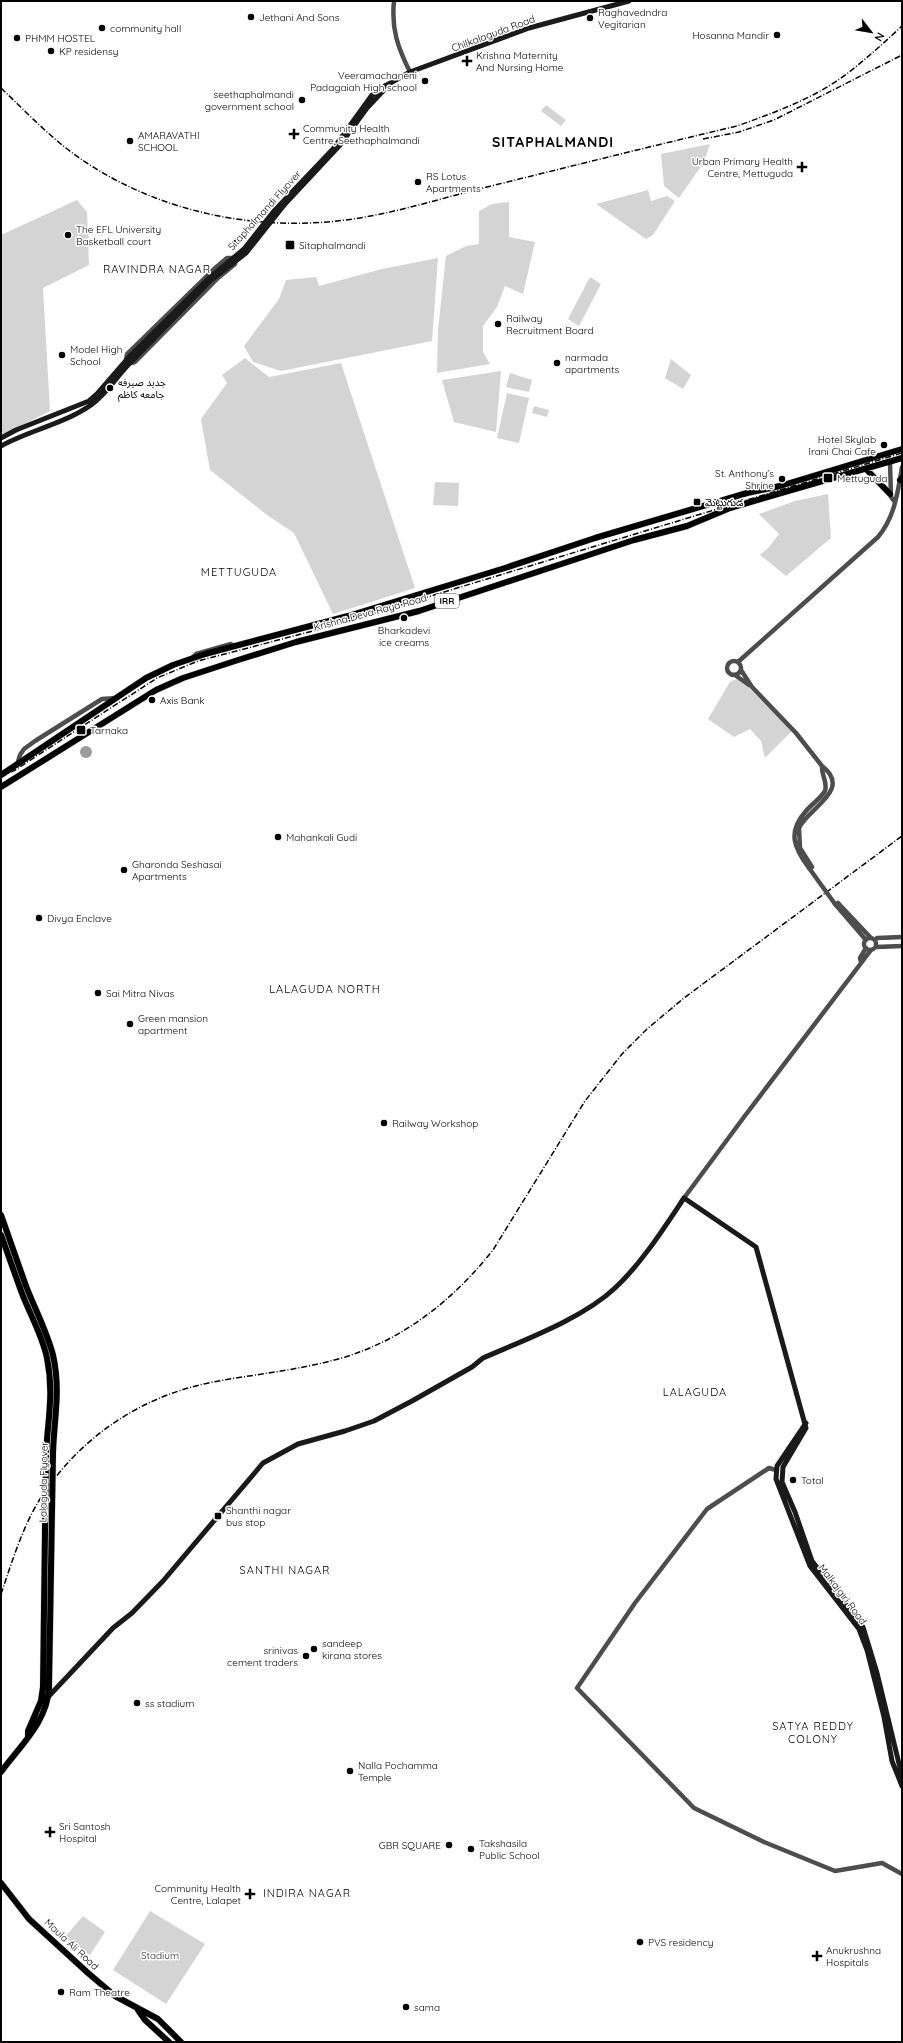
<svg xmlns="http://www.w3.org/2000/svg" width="903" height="2043" font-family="Quicksand,'Noto Sans Arabic','Noto Sans Telugu',sans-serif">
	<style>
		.green { fill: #d4d4d4 }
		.water { fill: #9b9b9b }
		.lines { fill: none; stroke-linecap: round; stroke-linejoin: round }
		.primary-casing { stroke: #dbdbdb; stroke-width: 7 }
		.tertiary { stroke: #4d4d4d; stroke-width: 4.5 }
		.secondary { stroke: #1a1a1a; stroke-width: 5 }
		.primary { stroke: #000; stroke-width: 6 }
		.rail { stroke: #000; stroke-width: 1.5; stroke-dasharray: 6 2 1 2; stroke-linecap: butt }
		.primary-bridge-casing { stroke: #dbdbdb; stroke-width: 7; stroke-linecap: butt }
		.tertiary-bridge { stroke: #4d4d4d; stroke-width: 4.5 }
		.secondary-bridge { stroke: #1a1a1a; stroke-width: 5 }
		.primary-bridge { stroke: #000; stroke-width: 6 }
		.poi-dot { fill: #000; stroke: #fff; stroke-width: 1.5 }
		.labels { text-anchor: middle; stroke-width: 3; stroke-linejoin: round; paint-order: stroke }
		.shield { fill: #fff; stroke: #4c4c4c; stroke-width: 1 }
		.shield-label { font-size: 9px; font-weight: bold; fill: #000 }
		.poi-label { font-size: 10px; fill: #000; stroke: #fff; text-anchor: start }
		.street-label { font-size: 10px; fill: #000; stroke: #fff }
		.park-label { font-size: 10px; fill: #2b2b2b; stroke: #fff }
		.neighbourhood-label { font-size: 11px; letter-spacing: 1px; fill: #000; stroke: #fff }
		.district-label { font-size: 14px; font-weight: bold; letter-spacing: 1px; fill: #000; stroke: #fff }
	</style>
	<rect width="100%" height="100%" fill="#fff"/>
	<!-- green -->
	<path class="green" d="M546,105L566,120L561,126L541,111Z
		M710,144L704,162L679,198L664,186L661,154Z
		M648,190L651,201L667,196L675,201L653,235L646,239L596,204Z
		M77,200L87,212L89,265L43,288L50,411L1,436V235Z
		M509,202V237L535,242L523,294L505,286L497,307L483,326V352L490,364L437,373L438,330L446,256L466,246L479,244V211L492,204Z
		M438,258L432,341L281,371L253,362L244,346L279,299L286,280L316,277L319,286L382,269Z
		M590,277L601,284L579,326L568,319Z
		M245,358L269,377L341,363L415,588L333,614L294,533L267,515L210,470L201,419L227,383L222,375Z
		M671,359L691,375L683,389L665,378Z
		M501,371L496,432L454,422L442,380Z
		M510,373L532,380L529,392L506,387Z
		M507,393L529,398L519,443L497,438Z
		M534,406L549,410L547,417L532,413Z
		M435,482L459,483L458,506L433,505Z
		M828,494L831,538L786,576L760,555L769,547L779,534L759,514L795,501Z
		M737,679L748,687L792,731L765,758L761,741L750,729L734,737L708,719L730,682Z
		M150,1911L205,1944L166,2004L113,1970Z
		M83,1916L105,1932L90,1955L65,1937Z"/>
	<!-- water -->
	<path class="water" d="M80 752a6 6 0 1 1 12 0a6 6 0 1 1-12 0Z"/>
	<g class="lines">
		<defs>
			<path id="primary" d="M867,470L890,494
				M900,480L902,478
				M1,775L146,678L173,665L205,654L348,616L505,568L595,538L747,493L780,486L902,449
				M1,787L156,690L183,678L235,661L296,642L419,611L634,540L687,526L730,508L902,458
				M1,1215L26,1286
				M1,1235L20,1288
				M28,1735V1731L41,1701L43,1687
				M1,1772C20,1746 48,1721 49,1687
				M1,1883L29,1919L88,1973L115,1996L158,2019L181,2042
				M138,2010L145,2020L169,2042"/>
		</defs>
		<!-- primary casing -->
		<use href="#primary" class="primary-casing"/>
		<!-- tertiary -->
		<path class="tertiary" d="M394,1C391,29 398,48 410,72
			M126,360L127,354L214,269L227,258H234
			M131,363L135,362L218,278L235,264
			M890,462L891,497L894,501
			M191,659L196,654L231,644
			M727 668a7 7 0 1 1 14 0a7 7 0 1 1-14 0Z
			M738,662L878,537C895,517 898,491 902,467
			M741,670L752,687L796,733L822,766C853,790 808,808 799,828L800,848L812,867
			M735,675L749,685
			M17,765L20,755L24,749L35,741L102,699L117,698
			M809,868C794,848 787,832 806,811C812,804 820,799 825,791C828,782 821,775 822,766
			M838,903L871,938
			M835,904L866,940
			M864 944a6 6 0 1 1 12 0a6 6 0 1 1-12 0Z
			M875,940L877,938L902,937
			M876,947L902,946
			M861,962L860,958L866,948
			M684,1198L744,1117L871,950
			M776,1470L769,1468L707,1509L635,1603L577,1688L694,1808L764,1842L835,1871L882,1863L902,1874"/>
		<!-- secondary -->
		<path class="secondary" d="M385,86L410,72L529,28L629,1
			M1,438L16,430L89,401L97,394L130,356
			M1,446C30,430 64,424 91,405C108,393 118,374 133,360
			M806,1423L777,1466L776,1479L810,1566L859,1629L867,1650L884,1717L892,1761L902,1786
			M46,1697L49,1696L113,1628L132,1613L163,1581L263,1463L298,1444L345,1431L374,1421L412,1401L472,1367L483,1358C524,1340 582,1319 615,1288C641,1264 664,1228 684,1198L756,1247L806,1428L783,1467L782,1482L795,1512L812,1561L863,1627L877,1673L902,1776"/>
		<!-- primary -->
		<use href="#primary" class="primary"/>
		<!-- rail -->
		<path class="rail" d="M1,88C24,110 46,133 71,152C147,208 244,231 337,221C386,216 435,200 483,188C568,167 652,146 737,126C776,112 815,98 848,73C867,58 885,42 902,26
			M703,139L739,132L774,120L902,55
			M1,777L15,770L157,678L198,661L332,626L902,453
			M1,1594C12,1562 22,1528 40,1499C80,1437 141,1396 213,1382C256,1374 300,1370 342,1358C405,1339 453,1300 493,1250L585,1101L622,1054L647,1029L684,998L902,836"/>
		<defs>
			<path id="primary-bridge" d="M26,1286C35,1309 47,1332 53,1355C61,1391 54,1418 53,1453L49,1687
				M20,1288C28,1311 42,1334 47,1358C54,1393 48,1418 46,1453L43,1687"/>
		</defs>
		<!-- primary-bridge casing -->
		<use href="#primary-bridge" class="primary-bridge-casing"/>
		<!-- tertiary-bridge -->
		<path class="tertiary-bridge" d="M809,868L835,904"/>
		<!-- secondary-bridge -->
		<path class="secondary-bridge" d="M130,356L207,280L244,249L274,211L333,149L372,95L385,86
			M133,360L210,281L246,253L285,204L340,145L367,108L383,91"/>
		<!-- primary-bridge -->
		<use href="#primary-bridge" class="primary-bridge"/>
	</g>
	<!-- markers -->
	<g class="poi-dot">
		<circle cx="251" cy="17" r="4"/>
		<circle cx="590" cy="18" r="4"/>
		<circle cx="102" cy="28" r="4"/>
		<circle cx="777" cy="35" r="4"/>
		<circle cx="17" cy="38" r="4"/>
		<circle cx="51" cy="51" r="4"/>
		<path d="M465 55h4v4h4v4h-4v4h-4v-4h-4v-4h4z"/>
		<circle cx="425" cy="81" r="4"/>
		<circle cx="302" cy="100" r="4"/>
		<path d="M292 128h4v4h4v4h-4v4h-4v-4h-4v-4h4z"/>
		<circle cx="130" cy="141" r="4"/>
		<path d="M800 161h4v4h4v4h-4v4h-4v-4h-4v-4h4z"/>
		<circle cx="418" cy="182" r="4"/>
		<circle cx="68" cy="235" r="4"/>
		<rect x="285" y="240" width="10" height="10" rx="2"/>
		<circle cx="498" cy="324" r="4"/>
		<circle cx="62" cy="355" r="4"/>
		<circle cx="557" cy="363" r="4"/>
		<circle cx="110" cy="388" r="4"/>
		<circle cx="884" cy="445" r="4"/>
		<rect x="823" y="473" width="10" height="10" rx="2"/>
		<circle cx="782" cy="479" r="4"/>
		<rect x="693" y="498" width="8" height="8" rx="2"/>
		<circle cx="404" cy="618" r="4"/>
		<circle cx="152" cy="700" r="4"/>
		<rect x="76" y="725" width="10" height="10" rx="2"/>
		<circle cx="278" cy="837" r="4"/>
		<circle cx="124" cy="870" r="4"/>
		<circle cx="39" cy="918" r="4"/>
		<circle cx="98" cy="993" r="4"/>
		<circle cx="130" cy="1024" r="4"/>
		<circle cx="384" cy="1123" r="4"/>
		<circle cx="793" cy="1480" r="4"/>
		<rect x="214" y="1512" width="8" height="8" rx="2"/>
		<circle cx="314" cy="1649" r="4"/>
		<circle cx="306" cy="1656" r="4"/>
		<circle cx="137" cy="1703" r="4"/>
		<circle cx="350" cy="1771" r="4"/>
		<path d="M48 1826h4v4h4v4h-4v4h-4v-4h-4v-4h4z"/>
		<circle cx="449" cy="1845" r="4"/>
		<circle cx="471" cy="1849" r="4"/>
		<path d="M248 1888h4v4h4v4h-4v4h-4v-4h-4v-4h4z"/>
		<circle cx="640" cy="1942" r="4"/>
		<path d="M815 1950h4v4h4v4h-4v4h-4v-4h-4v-4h4z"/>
		<circle cx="61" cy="1992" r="4"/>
		<circle cx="406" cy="2007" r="4"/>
	</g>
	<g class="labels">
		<!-- shield labels -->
		<rect class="shield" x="435" y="594" width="24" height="14" rx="3"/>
		<g class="shield-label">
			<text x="447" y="604">IRR</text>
		</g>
		<!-- poi labels -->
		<g class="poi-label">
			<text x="598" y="16">Raghavedndra<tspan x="598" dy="12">Vegitarian</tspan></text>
			<text x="259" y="21">Jethani And Sons</text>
			<text x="110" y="32">community hall</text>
			<text x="769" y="39" text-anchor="end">Hosanna Mandir</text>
			<text x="25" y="42">PHMM HOSTEL</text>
			<text x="59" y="55">KP residensy</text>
			<text x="476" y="59">Krishna Maternity<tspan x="476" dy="12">And Nursing Home</tspan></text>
			<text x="417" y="79" text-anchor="end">Veeramachaneni<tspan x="417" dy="12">Padagaiah High school</tspan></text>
			<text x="294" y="98" text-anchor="end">seethaphalmandi<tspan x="294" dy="12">government school</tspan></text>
			<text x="303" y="132">Community Health<tspan x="303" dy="12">Centre, Seethaphalmandi</tspan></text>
			<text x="138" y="139">AMARAVATHI<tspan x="138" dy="12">SCHOOL</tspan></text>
			<text x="793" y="165" text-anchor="end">Urban Primary Health<tspan x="793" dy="12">Centre, Mettuguda</tspan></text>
			<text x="426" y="180">RS Lotus<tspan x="426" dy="12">Apartments</tspan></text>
			<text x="76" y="233">The EFL University<tspan x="76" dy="12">Basketball court</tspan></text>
			<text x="299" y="249">Sitaphalmandi</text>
			<text x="506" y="322">Railway<tspan x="506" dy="12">Recruitment Board</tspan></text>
			<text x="70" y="353">Model High<tspan x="70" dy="12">School</tspan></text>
			<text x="565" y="361">narmada<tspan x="565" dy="12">apartments</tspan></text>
			<text x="118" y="386">جديد صيرفه<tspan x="118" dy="12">جامعه كاظم</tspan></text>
			<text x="876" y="443" text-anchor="end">Hotel Skylab<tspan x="876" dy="12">Irani Chai Cafe</tspan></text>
			<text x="774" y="477" text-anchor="end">St. Anthony's<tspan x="774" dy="12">Shrine</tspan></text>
			<text x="837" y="482">Mettuguda</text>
			<text x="705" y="506">మెట్టుగుడ</text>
			<text x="404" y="634" text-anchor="middle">Bharkadevi<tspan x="404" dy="12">ice creams</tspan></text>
			<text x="160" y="704">Axis Bank</text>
			<text x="90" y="734">Tarnaka</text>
			<text x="286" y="841">Mahankali Gudi</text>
			<text x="132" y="868">Gharonda Seshasai<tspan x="132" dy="12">Apartments</tspan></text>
			<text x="47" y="922">Divya Enclave</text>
			<text x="106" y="997">Sai Mitra Nivas</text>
			<text x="138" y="1022">Green mansion<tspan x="138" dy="12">apartment</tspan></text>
			<text x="392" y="1127">Railway Workshop</text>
			<text x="801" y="1484">Total</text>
			<text x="226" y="1514">Shanthi nagar<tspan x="226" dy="12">bus stop</tspan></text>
			<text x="322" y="1647">sandeep<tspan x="322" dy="12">kirana stores</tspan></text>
			<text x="298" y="1654" text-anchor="end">srinivas<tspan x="298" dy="12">cement traders</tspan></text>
			<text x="145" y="1707">ss stadium</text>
			<text x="358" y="1769">Nalla Pochamma<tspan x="358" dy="12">Temple</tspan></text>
			<text x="59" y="1830">Sri Santosh<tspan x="59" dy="12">Hospital</tspan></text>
			<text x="479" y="1847">Takshasila<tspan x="479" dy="12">Public School</tspan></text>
			<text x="441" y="1849" text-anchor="end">GBR SQUARE</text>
			<text x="241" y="1892" text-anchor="end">Community Health<tspan x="241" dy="12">Centre, Lalapet</tspan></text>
			<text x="648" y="1946">PVS residency</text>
			<text x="826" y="1954">Anukrushna<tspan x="826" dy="12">Hospitals</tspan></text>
			<text x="69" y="1996">Ram Theatre</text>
			<text x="414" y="2011">sama</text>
		</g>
		<!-- street labels -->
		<g class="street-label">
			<text transform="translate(493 33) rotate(-20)" y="4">Chilkalaguda Road</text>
			<text transform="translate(264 210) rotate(-48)" y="4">Sitaphalmandi Flyover</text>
			<text transform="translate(370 612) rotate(-15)" y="4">Krishna Deva Raya Road</text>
			<text transform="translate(43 1482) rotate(-89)" y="4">Lalaguda Flyover</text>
			<text transform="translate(843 1594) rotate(53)" y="4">Malkajgiri Road</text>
			<text transform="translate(72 1944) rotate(43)" y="4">Maula Ali Road</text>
		</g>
		<!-- park labels -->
		<g class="park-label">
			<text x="160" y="1959">Stadium</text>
		</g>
		<!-- neighbourhood labels -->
		<g class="neighbourhood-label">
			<text x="157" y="273">RAVINDRA NAGAR</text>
			<text x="239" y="576">METTUGUDA</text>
			<text x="325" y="993">LALAGUDA NORTH</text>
			<text x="695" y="1396">LALAGUDA</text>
			<text x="285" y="1574">SANTHI NAGAR</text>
			<text x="813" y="1730">SATYA REDDY<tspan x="813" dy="13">COLONY</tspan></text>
			<text x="307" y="1897">INDIRA NAGAR</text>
		</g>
		<!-- district labels -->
		<g class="district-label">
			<text x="553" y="147">SITAPHALMANDI</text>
		</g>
	</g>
	<!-- border -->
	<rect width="903" height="2043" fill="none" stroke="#000000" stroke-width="4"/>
	<!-- north arrow -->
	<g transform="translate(871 32) rotate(121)" stroke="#ffffff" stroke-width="3" paint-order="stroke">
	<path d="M0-3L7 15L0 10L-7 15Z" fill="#000000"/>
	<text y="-6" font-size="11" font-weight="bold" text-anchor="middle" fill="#000000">N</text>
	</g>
</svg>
